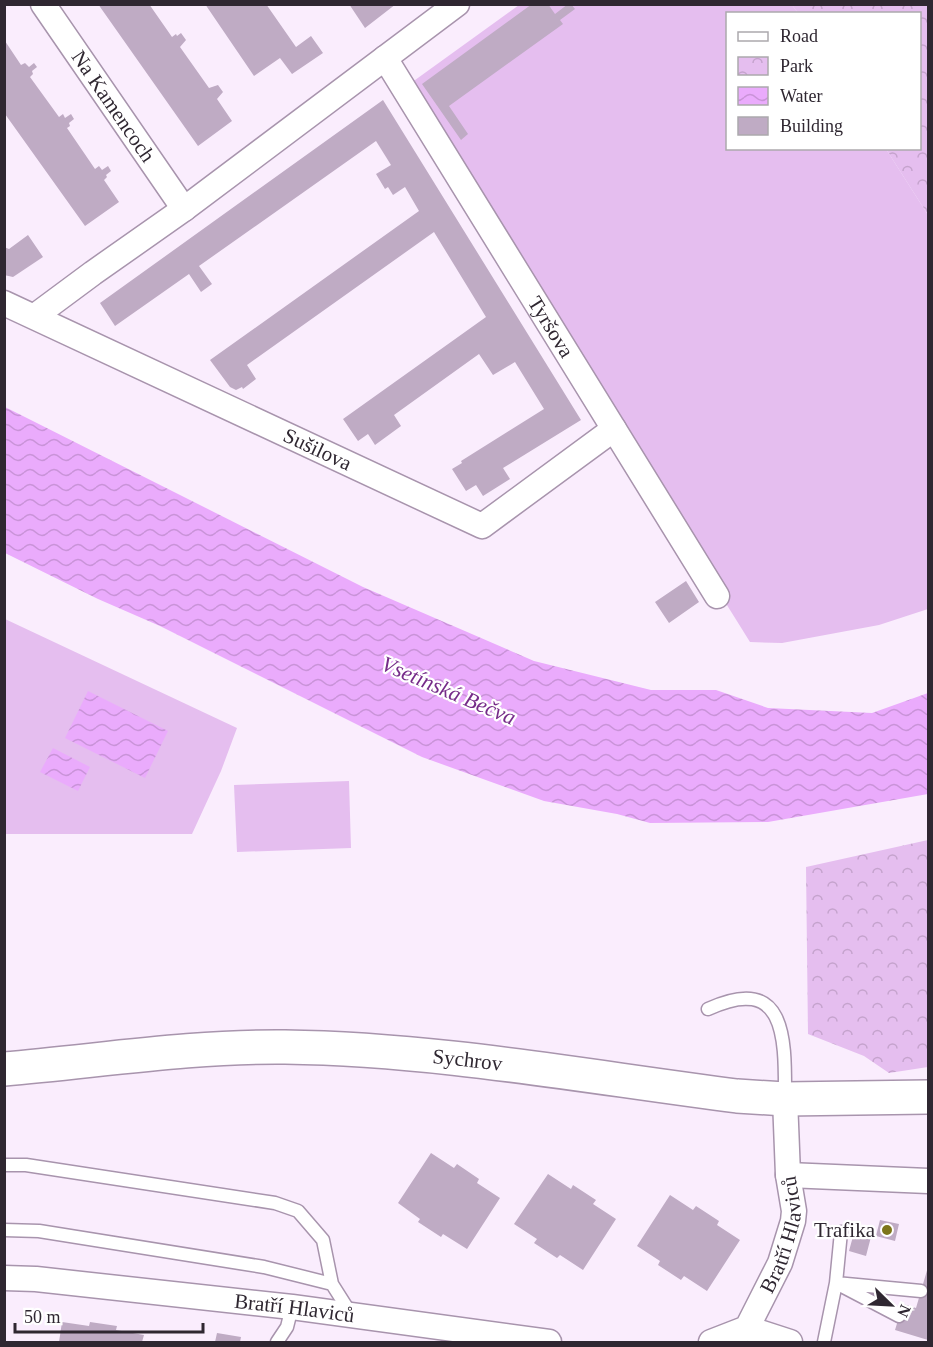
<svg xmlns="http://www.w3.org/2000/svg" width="933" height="1347" font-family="'Times New Roman',serif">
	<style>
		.park { fill: url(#park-crowns) }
		.garden { fill: #e5beef }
		.water { fill: url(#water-waves) }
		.building { fill: #bfabc4 }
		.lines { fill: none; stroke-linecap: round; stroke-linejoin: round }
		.lane-casing { stroke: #a894ad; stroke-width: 15 }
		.street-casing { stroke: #a894ad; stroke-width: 27 }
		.secondary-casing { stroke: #a894ad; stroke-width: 36 }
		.lane { stroke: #fff; stroke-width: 12 }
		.street { stroke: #fff; stroke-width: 24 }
		.secondary { stroke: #fff; stroke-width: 33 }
		.poi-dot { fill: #7c7519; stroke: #fff; stroke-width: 2 }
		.labels { text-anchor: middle; stroke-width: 4.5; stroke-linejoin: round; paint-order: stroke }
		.street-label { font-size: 21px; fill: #2f2731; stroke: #fff }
		.poi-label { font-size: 21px; fill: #2f2731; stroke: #fff; text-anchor: end }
		.water-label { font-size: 22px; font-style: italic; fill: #762c89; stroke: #fff }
	</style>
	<defs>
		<pattern id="park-crowns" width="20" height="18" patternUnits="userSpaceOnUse" patternTransform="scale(1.5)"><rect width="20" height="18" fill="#e5beef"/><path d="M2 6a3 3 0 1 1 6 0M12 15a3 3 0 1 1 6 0" fill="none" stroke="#c5a3cd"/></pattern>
		<pattern id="water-waves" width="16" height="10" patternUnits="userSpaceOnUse" patternTransform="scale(1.5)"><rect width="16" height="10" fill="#eaabfc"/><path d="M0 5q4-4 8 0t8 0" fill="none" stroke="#c993d8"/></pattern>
	</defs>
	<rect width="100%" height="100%" fill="#faedfd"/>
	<!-- park -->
	<path class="park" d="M792,5H928V215L886,149L920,148V14L798,13Z
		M928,840V1067L889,1073L864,1056L808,1034L806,867Z"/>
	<!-- garden -->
	<path class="garden" d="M519,5H792L798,13L728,14V148L886,149L928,215V609L879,625L782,643L750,642L404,88Z
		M5,619L237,728L221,771L192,834H5Z
		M349,781L351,848L237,852L234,785Z"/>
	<!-- water -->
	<path class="water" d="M5,407L363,587L534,661L651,690H716L768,708L872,713L928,693V794L768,822L650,823L617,814L544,801L422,757L160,626L98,599L5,553Z
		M88,691L168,731L145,778L65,738Z
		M53,748L90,767L78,791L40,772Z"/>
	<!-- building -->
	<path class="building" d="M98,4H149L172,37L176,34L177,36L181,33L186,40L180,47L209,88L218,85L223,92L217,99L232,121L198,146Z
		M205,4H266L296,47L311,36L323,53L292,74L280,58L254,76Z
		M349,4H396L365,28Z
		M532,4H548L555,14L568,4H571L575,9L560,20L563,24L449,106L468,134L461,140L422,84Z
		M5,41L21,65L25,63L29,67L34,63L37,67L32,71L33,74L30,77L59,117L63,114L65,118L71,114L74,119L69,123L70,126L67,128L95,169L99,166L102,170L108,166L111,171L106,175L107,177L104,180L119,202L85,226L5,114Z
		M383,100L581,420L503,468L510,479L483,496L476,485L466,491L452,469L462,463L461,461L544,409L515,362L493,375L479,354L394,415L401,426L375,445L368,434L358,441L343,419L486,317L434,232L247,365L256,379L243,389L242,387L236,390L230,387L210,360L419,211L405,187L393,195L388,187L385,189L376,174L391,165L376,141L199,266L212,284L201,292L189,274L115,326L100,303Z
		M28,235L43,257L13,277L4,275V247L9,249Z
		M686,581L699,602L669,623L655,602Z
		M431,1153L454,1168L457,1164L479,1179L477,1183L500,1198L467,1249L443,1234L441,1237L418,1222L420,1219L398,1203Z
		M548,1174L571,1189L573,1185L596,1200L593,1204L616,1219L583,1270L560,1255L557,1258L534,1243L537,1239L514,1224Z
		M670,1195L693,1210L696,1206L719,1221L717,1225L740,1240L707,1291L684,1276L681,1280L658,1265L660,1261L637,1246Z
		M880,1220L899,1224L895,1241L876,1236Z
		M855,1229L872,1233L866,1256L849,1251Z
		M928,1267V1340L895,1330L903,1304L916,1308Z
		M62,1322L89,1326L90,1322L117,1326L116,1330L144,1335L142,1342H59Z
		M217,1333L241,1337L240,1342H215Z"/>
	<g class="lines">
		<defs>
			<path id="lane" d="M708,1009C788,972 785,1042 785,1098
				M4,1165H26L275,1203L298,1211L323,1240L332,1284
				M4,1230L39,1231L264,1267L332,1284L351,1314
				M899,1316L836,1283L921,1291
				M277,1342L287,1327L292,1307
				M824,1342L836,1283L841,1232"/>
			<g id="street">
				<path id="s1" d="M43,4L184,209"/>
				<path id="s2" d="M385,58L717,596"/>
				<path id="s3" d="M4,303L482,526L614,429"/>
				<path d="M35,316L93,273L184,209L457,4"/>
				<path d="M788,1175L928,1181"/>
				<path id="s4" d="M4,1278L36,1279L292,1307L549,1342"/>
				<path d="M747,1328L790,1342"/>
				<path id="s5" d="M711,1342L747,1328L780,1263L793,1221L794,1211L788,1175L785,1099"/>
			</g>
			<g id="secondary">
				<path id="s6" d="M4,1069C98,1061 191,1046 285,1047C437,1049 587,1077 737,1096L785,1099L928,1097"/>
			</g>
		</defs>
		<!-- lane casing -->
		<use href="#lane" class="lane-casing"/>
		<!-- street casing -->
		<use href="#street" class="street-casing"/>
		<!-- secondary casing -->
		<use href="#secondary" class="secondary-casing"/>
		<!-- lane -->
		<use href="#lane" class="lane"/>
		<!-- street -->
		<use href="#street" class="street"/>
		<!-- secondary -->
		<use href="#secondary" class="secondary"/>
	</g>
	<!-- markers -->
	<circle class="poi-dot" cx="887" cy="1230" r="6"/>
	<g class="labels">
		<!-- street labels -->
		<g class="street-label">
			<text dy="7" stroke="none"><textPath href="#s1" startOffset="124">Na Kamencoch</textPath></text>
			<text dy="7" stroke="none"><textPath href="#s2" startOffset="316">Tyršova</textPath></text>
			<text dy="7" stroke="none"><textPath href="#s3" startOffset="346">Sušilova</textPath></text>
			<text dy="7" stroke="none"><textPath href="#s6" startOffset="465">Sychrov</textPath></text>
			<text dy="7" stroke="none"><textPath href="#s5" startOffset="140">Bratří Hlaviců</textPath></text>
			<text dy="7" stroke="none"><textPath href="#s4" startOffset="292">Bratří Hlaviců</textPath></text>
		</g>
		<!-- poi labels -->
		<g class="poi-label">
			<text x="875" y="1237">Trafika</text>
		</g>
		<!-- water labels -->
		<g class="water-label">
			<text transform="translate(449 690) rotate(23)" y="8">Vsetínská Bečva</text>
		</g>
	</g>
	<!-- border -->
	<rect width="933" height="1347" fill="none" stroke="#2f2731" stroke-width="12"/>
	<!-- legend -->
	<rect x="726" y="12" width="195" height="138" fill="#ffffff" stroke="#aca9ad" stroke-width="1.5"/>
	<rect x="738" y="32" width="30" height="9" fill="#ffffff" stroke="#aca9ad" stroke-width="1.5"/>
	<text x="780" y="42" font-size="18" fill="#2f2731">Road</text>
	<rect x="738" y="57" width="30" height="18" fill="url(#park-crowns)" stroke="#aca9ad" stroke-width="1.5"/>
	<text x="780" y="72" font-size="18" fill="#2f2731">Park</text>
	<rect x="738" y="87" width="30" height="18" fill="url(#water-waves)" stroke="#aca9ad" stroke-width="1.5"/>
	<text x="780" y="102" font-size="18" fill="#2f2731">Water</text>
	<rect x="738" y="117" width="30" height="18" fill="#bfabc4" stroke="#aca9ad" stroke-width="1.5"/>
	<text x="780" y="132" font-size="18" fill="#2f2731">Building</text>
	<!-- north arrow -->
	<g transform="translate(891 1305) rotate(114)" stroke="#ffffff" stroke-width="4.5" paint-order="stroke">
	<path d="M0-4.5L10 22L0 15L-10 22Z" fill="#2f2731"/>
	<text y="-9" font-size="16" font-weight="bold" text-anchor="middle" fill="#2f2731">N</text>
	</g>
	<!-- scale -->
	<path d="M15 1323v9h188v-9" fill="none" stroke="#2f2731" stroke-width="3"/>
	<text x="24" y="1323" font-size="18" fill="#2f2731" stroke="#ffffff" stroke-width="4.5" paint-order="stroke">50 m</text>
</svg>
